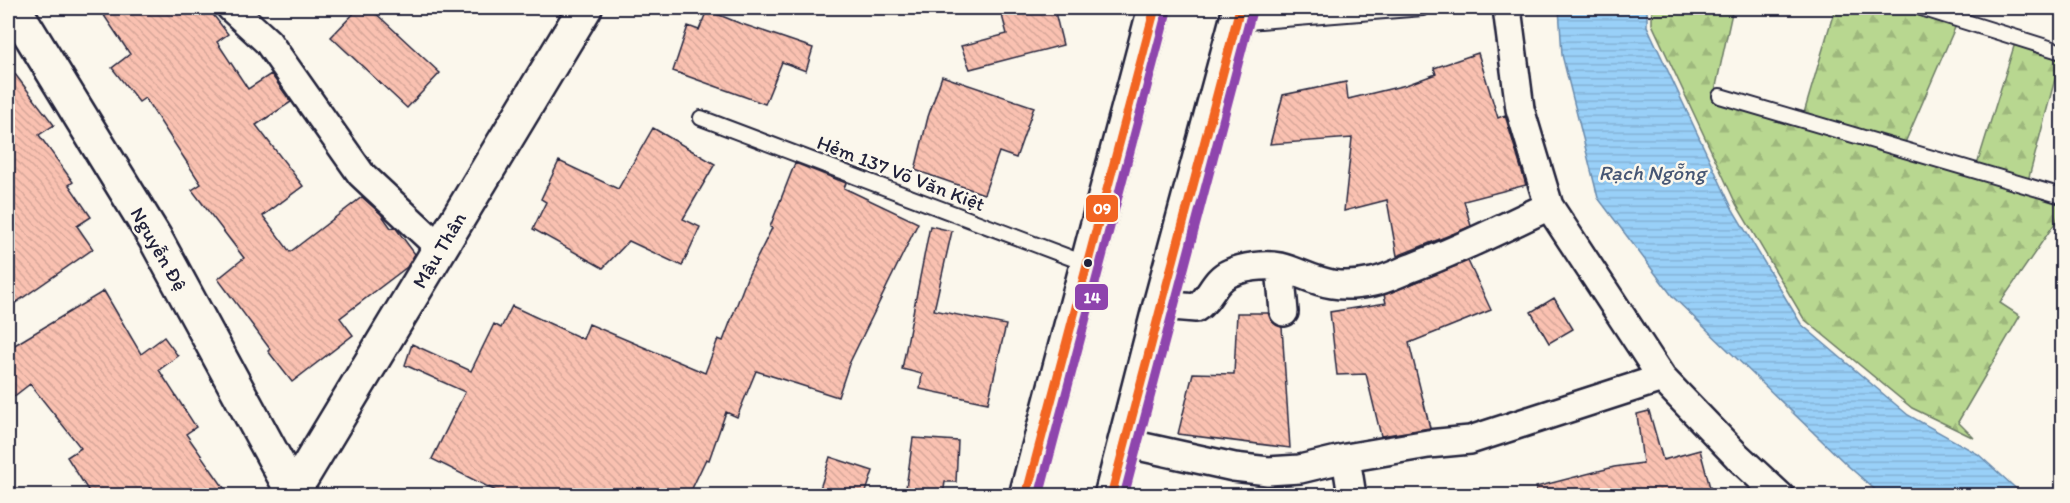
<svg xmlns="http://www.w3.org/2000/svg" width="2070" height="503" font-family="Itim,sans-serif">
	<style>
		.forest { fill: url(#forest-firs); stroke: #6d7c66; stroke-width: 1.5 }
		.water { fill: url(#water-rules); stroke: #698aac; stroke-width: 1.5 }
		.building { fill: url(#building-back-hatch); stroke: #22223b; stroke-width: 1.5 }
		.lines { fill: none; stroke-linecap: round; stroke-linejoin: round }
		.service-casing { stroke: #22223b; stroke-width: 18 }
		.minor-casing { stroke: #22223b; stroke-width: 32 }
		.tertiary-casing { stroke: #22223b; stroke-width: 38 }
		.secondary-casing { stroke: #22223b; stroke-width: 38 }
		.service { stroke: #fbf7ec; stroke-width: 14 }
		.minor { stroke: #fbf7ec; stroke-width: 27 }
		.tertiary { stroke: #fbf7ec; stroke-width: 33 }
		.secondary { stroke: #fbf7ec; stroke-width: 33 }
		.bus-1-casing { stroke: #fbf7ec; stroke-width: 14 }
		.bus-2-casing { stroke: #fbf7ec; stroke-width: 14 }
		.bus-1 { stroke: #f26522; stroke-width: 9 }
		.bus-2 { stroke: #8e44ad; stroke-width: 9 }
		.bus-dot { fill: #22223b; stroke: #fbf7ec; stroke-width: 2 }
		.labels { text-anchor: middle; stroke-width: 5; stroke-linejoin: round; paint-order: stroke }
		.street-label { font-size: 20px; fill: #22223b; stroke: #fbf7ec }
		.water-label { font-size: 21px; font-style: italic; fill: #465674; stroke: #fbf7ec }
		.line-badge { stroke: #fbf7ec; stroke-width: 2 }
		.badge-label { font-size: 16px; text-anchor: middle; font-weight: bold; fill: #fff }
	</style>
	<defs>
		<pattern id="forest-firs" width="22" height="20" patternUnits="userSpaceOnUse" patternTransform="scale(1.5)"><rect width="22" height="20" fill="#b8d790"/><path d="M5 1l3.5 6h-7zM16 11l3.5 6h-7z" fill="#9eb87d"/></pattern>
		<pattern id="water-rules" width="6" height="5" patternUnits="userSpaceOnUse" patternTransform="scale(1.5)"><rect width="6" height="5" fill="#99d0f8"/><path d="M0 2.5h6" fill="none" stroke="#84b2d6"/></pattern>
		<pattern id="building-back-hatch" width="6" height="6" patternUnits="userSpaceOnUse" patternTransform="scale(1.5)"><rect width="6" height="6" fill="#fac1b1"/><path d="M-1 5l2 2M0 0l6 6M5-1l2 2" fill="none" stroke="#d6a699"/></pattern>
	</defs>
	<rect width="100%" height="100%" fill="#fbf7ec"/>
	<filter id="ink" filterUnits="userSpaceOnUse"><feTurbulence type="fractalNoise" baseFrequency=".0167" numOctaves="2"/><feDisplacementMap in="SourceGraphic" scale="12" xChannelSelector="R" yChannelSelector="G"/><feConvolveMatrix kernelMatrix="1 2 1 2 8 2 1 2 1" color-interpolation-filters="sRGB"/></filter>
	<g filter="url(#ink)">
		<!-- forest -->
		<path class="forest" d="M1652,8H1733L1713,100L2062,202V213L2000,303L2020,316L1958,422L1974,438L1912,408L1804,319L1736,204L1652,24Z
			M1835,8H1907L1957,23L1904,145L1804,113Z
			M2015,43L2060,60L2028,181L1977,165Z"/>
		<!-- water -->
		<path class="water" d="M1559,8H1647V26L1733,210L1801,324L1908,415L1978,454L2023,495H1881L1847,465L1673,297L1598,198L1562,55Z"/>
		<!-- building -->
		<path class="building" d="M99,8H208L228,34L217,42L248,89L271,74L291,102L256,125L303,186L263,216L290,252L362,197L381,214L391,228L395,227L415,254L407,267L340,318L353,335L292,382L268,351L270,349L218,279L244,258L192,190L201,184L145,98L139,102L112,68L130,54Z
			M359,8H370L440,73L407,108L331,37Z
			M1000,8H1054L1063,45L970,69L961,46L1007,34Z
			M707,10L739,23L813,48L806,71L782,62L765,104L673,71L688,26L699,30Z
			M1478,53L1498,118L1505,115L1526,185L1464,201L1471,226L1455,233L1397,256L1387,200L1344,211L1352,138L1270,144L1283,95L1346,82L1348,99L1406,85L1436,74L1434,68Z
			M8,65L54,125L39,135L73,182L69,185L91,217L77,226L93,249L8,308Z
			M942,76L1034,107L1016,158L999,152L984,194L915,170L928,117Z
			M653,128L715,164L683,219L700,227L682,266L629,241L603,268L533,229L546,202L541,199L559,161L618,189Z
			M795,163L846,183L844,188L918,223L849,364L838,397L756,371L737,417L726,412L709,460L706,459L689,495H504L432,459L465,392L405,365L412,344L471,371L494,324L501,328L512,306L583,339L589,324L705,373L718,339L723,341L747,278L772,228L770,227Z
			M930,226L952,231L934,310L1006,325L988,403L920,389L922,374L902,369Z
			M1468,261L1491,310L1409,343L1430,428L1381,436L1366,374L1337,375L1330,312L1386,303L1384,295Z
			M104,291L141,354L164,337L178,356L159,370L196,427L186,434L229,495H91L67,457L81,448L30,384L8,401V349Z
			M1554,298L1573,329L1549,343L1531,312Z
			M1237,313H1268L1272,321L1282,327L1290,448L1178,434L1193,373L1234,374Z
			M1649,411L1663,460L1700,450L1712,495H1537L1536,487L1614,467L1643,463L1637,414Z
			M913,438L958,441L956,482H945L943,495H905Z
			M830,457L873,471L865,495H818Z"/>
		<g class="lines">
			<defs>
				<path id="service" d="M1921,8L2062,52
					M1236,23L1423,8
					M1720,96L2062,196
					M701,118L1087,264"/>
				<path id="minor" d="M231,8L268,42L361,174L440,248
					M1507,8L1520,109L1549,206L1662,378L1737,456L1780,496
					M1280,267L1284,312
					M1160,305L1196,308C1211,299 1213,280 1230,273C1243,267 1265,264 1280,267C1297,271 1313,281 1332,284C1345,286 1359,285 1373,282C1387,279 1402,271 1416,266C1461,249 1505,227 1549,206
					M1125,443L1234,467L1268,471L1300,469L1346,458L1352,496
					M1346,458L1428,444L1470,440L1662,378"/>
				<path id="tertiary" d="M14,8L155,238L295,496
					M293,492L585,8"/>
				<path id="secondary" d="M1026,496L1155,8
					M1111,496L1160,305L1240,8"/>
			</defs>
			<!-- service casing -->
			<use href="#service" class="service-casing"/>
			<!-- minor casing -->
			<use href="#minor" class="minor-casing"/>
			<!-- tertiary casing -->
			<use href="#tertiary" class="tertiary-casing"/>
			<!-- secondary casing -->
			<use href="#secondary" class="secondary-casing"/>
			<!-- service -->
			<use href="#service" class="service"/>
			<!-- minor -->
			<use href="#minor" class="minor"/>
			<!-- tertiary -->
			<use href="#tertiary" class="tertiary"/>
			<!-- secondary -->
			<use href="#secondary" class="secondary"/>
			<defs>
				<path id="bus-1" d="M1026,496L1155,8
					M1111,496L1240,8"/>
				<path id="bus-2" d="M1039,496L1167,11
					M1124,496L1252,11"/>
			</defs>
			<!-- bus-1 casing -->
			<use href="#bus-1" class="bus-1-casing"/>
			<!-- bus-2 casing -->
			<use href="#bus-2" class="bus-2-casing"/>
			<!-- bus-1 -->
			<use href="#bus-1" class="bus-1"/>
			<!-- bus-2 -->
			<use href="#bus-2" class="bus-2"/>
		</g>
	</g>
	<!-- markers -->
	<circle class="bus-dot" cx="1088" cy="263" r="5"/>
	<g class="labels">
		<!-- street labels -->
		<g class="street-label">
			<text transform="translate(901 173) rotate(21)" y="7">Hẻm 137 Võ Văn Kiệt</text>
			<text transform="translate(159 249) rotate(60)" y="7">Nguyễn Đệ</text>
			<text transform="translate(439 250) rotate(-59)" y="7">Mậu Thân</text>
		</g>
		<!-- water labels -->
		<g class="water-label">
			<text x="1652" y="180">Rạch Ngỗng</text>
		</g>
	</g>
	<g class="line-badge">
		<rect x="1085" y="194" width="34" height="29" rx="6" fill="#f26522"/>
		<rect x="1074" y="283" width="35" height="28" rx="6" fill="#8e44ad"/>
	</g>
	<g class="badge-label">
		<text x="1102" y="214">09</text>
		<text x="1092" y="303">14</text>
	</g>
	<!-- margin -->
	<rect width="2070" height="503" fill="none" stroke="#fbf7ec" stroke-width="30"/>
	<rect x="15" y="15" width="2040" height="473" fill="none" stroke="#22223b" stroke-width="2" filter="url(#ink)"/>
</svg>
